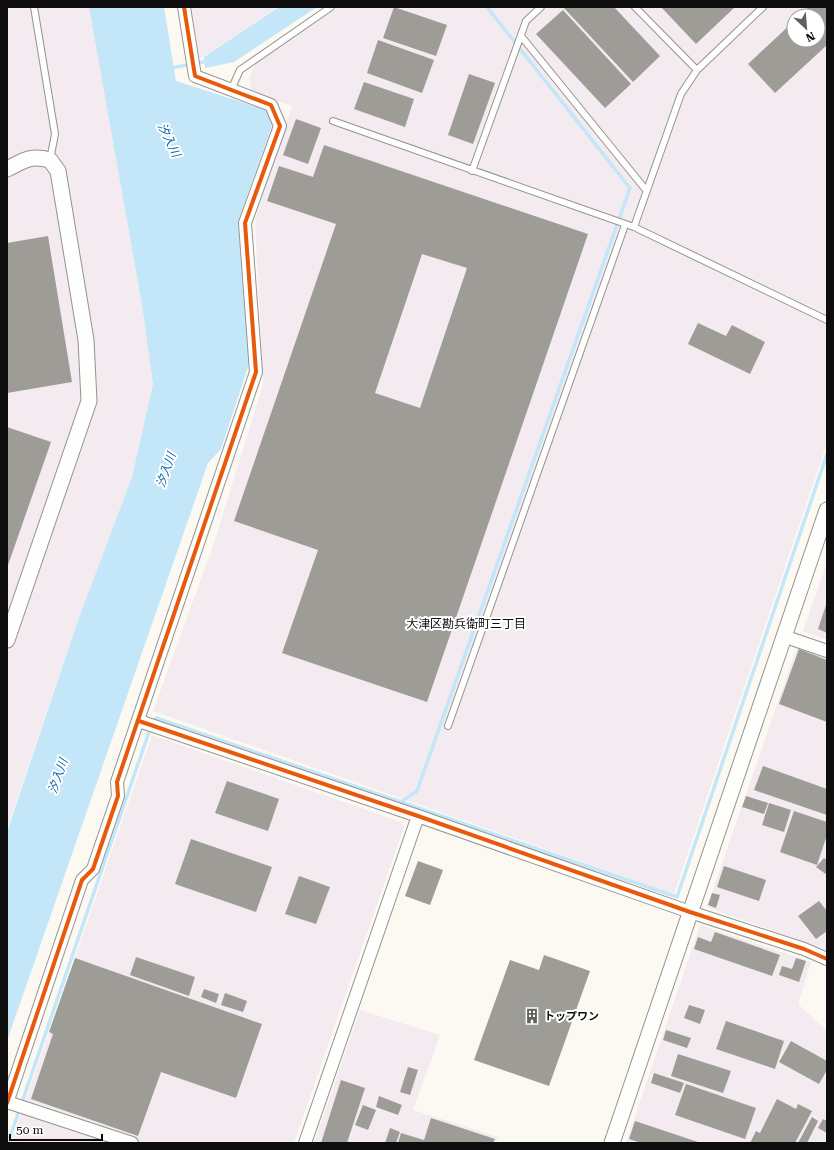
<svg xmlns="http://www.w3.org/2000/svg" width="834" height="1150" font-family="'Roboto Serif','Noto Sans JP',serif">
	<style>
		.industrial { fill: #f3ebef; fill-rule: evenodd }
		.water { fill: #c4e6f9 }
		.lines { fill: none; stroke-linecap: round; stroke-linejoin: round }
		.stream { stroke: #c4e6f9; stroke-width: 3.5 }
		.building { fill: #9e9c97; fill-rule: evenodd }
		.service-casing { stroke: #949390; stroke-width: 8 }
		.minor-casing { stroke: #949390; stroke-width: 14 }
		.tertiary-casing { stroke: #949390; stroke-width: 17 }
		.service { stroke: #fefefd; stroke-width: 6 }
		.minor { stroke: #fefefd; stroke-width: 12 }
		.tertiary { stroke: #fefefd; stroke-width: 15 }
		.cycleway-casing { stroke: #fff; stroke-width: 6 }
		.cycleway { stroke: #e8590c; stroke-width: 4 }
		.labels { text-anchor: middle; stroke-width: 4; stroke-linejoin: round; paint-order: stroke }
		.poi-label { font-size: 11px; font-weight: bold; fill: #0d0d0d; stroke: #fff; text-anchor: start }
		.water-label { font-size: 12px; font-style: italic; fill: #0a64ab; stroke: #fff }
		.neighbourhood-label { font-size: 12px; fill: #0d0d0d; stroke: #fff }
	</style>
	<rect width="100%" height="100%" fill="#fbf9f1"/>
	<!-- industrial -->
	<path class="industrial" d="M7,7H89L142,305L153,384L132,477L77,623L7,829Z
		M191,7H278L200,59Z
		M339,7H827V443L674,894L153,711L213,546L263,385L255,219L292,106L252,92L249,77L257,61ZM794,16H818V40H794Z
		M827,562V640L803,631Z
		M797,647L827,658V950L707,907Z
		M152,735L401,822L404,827L294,1143H11Z
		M700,925L811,962L798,1004L827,1031V1143H626Z
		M360,1010L440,1035L413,1110L498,1137L496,1143H314Z"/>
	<!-- water -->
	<path class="water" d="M89,7H164L176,81L269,111L273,123L238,221L249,364L221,449L208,463L7,1041V832L77,623L132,477L153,384L142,305Z
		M279,7H317L234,62L205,68L204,57Z"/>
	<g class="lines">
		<!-- stream -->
		<path class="stream" d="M171,68L208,61
			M401,802L677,897L827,454
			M8,1143L149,732L156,718L401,802L417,791L630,188L487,7"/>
	</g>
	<!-- building -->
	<path class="building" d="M394,7L447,25L436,56L383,38Z
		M563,7H614L660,56L633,82Z
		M661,7H735L696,44Z
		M809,7H827V45L775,93L748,64L794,21V40H818V16H799Z
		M563,10L631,84L605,108L536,34Z
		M378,40L434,60L422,93L367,73Z
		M469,74L495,83L473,144L448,135Z
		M364,82L414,99L405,127L354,109Z
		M296,119L321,128L308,164L283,155Z
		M324,145L588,234L427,702L282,653L318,550L234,521L336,224L267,201L279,166L313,177ZM422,254L467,268L420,408L375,393Z
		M48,236L72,382L7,393V243Z
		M698,323L726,336L732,325L765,342L750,374L688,344Z
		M7,427L51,442L7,568Z
		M827,602V633L818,629Z
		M799,649L827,660V722L779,704Z
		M763,766L827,789V815L754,790Z
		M227,781L279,799L268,831L215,813Z
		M746,796L768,803L764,814L742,807Z
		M769,803L791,810L784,832L762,825Z
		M794,811L827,822V835L817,865L780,852Z
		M191,839L272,867L256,912L175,884Z
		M824,858L827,860V875L816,867Z
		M418,861L443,870L430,905L405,896Z
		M724,866L766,880L759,901L717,887Z
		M299,876L330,887L316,924L285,914Z
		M712,893L720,895L716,908L708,905Z
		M819,901L827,911V931L816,939L798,916Z
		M715,932L780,955L772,976L694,949L698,937L711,942Z
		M544,955L590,971L549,1086L474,1060L510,960L539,970Z
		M136,957L195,977L189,996L130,975Z
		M75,958L262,1024L236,1098L161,1072L138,1136L31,1099L53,1034L49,1032Z
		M796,958L806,961L799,982L779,975L782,966L792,969Z
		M204,989L219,994L216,1003L201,997Z
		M225,993L247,1001L243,1012L221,1005Z
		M689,1005L705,1010L700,1024L684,1018Z
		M726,1021L784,1041L775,1069L716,1049Z
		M666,1030L691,1038L687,1048L663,1040Z
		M791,1041L827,1061V1070L819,1084L779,1062Z
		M678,1054L731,1071L723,1093L671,1076Z
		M408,1067L418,1070L410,1095L400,1092Z
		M654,1073L684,1083L680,1093L651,1083Z
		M341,1080L365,1088L347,1143H321Z
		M686,1084L756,1108L745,1139L675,1115Z
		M379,1096L402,1105L398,1115L376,1107Z
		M777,1099L796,1109L798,1104L812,1111L795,1143H750L756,1131L760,1133Z
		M363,1105L376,1110L368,1130L355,1125Z
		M812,1117L818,1121L807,1143H798Z
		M431,1118L495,1139L493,1143H398L401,1133L424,1140Z
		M823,1119L827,1121V1133L818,1128Z
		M635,1121L701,1143H641L629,1139Z
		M390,1128L400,1132L396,1143H385Z"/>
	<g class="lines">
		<defs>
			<path id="service" d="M34,7L55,134L50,160
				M635,7L697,70
				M521,36L646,190
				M231,90L240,70L331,7
				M333,121L634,227L827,320
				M472,171L526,21L541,7
				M634,227L681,94L697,70L763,7
				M448,726L625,225"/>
			<path id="minor" d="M783,636L827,651
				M139,721L418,816L690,912L804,949L827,959
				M7,1102L132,1143
				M7,1103L82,880L93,869L118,796L117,782L256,372L245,223L280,126L271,105L195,76L184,7
				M305,1143L418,816"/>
			<path id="tertiary" d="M7,169C25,160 30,155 50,160L58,171L86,340L89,401L7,640
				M612,1143L827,510"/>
		</defs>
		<!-- service casing -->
		<use href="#service" class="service-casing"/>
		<!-- minor casing -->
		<use href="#minor" class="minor-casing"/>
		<!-- tertiary casing -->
		<use href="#tertiary" class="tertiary-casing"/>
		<!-- service -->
		<use href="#service" class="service"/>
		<!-- minor -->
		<use href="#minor" class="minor"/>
		<!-- tertiary -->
		<use href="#tertiary" class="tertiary"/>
		<defs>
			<path id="cycleway" d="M139,721L418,816L690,912L804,949L827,959
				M7,1103L82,880L93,869L118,796L117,782L256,372L245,223L280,126L271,105L195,76L184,7"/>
		</defs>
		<!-- cycleway casing -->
		<use href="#cycleway" class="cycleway-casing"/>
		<!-- cycleway -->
		<use href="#cycleway" class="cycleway"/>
	</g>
	<!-- icons -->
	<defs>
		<symbol id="building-bare" viewBox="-9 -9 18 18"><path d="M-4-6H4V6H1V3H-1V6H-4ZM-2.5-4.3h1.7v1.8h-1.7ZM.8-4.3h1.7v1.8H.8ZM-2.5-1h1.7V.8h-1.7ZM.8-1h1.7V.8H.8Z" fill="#60605d" stroke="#fff" stroke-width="2.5" paint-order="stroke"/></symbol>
	</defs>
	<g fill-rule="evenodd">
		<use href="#building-bare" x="521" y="1005" width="22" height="22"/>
	</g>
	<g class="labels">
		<!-- poi labels -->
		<g class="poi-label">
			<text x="544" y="1020">トップワン</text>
		</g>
		<!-- water labels -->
		<g class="water-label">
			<text transform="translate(169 140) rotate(64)" y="4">汐入川</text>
			<text transform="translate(166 470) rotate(-71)" y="4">汐入川</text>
			<text transform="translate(58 776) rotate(-71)" y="4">汐入川</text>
		</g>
		<!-- neighbourhood labels -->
		<g class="neighbourhood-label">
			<text x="466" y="628">大津区勘兵衛町三丁目</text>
		</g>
	</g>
	<!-- border -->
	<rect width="834" height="1150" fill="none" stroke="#0d0d0d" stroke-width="16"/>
	<!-- north arrow -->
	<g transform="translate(806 28) rotate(154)"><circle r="19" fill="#ffffff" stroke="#9e9e9e"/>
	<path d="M0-3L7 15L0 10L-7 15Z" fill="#60605d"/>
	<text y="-6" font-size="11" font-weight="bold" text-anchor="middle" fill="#0d0d0d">N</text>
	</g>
	<!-- scale -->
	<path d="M10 1134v6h92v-6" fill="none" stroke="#0d0d0d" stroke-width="2"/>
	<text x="16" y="1134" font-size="12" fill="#0d0d0d" stroke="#ffffff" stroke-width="3" paint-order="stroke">50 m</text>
</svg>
